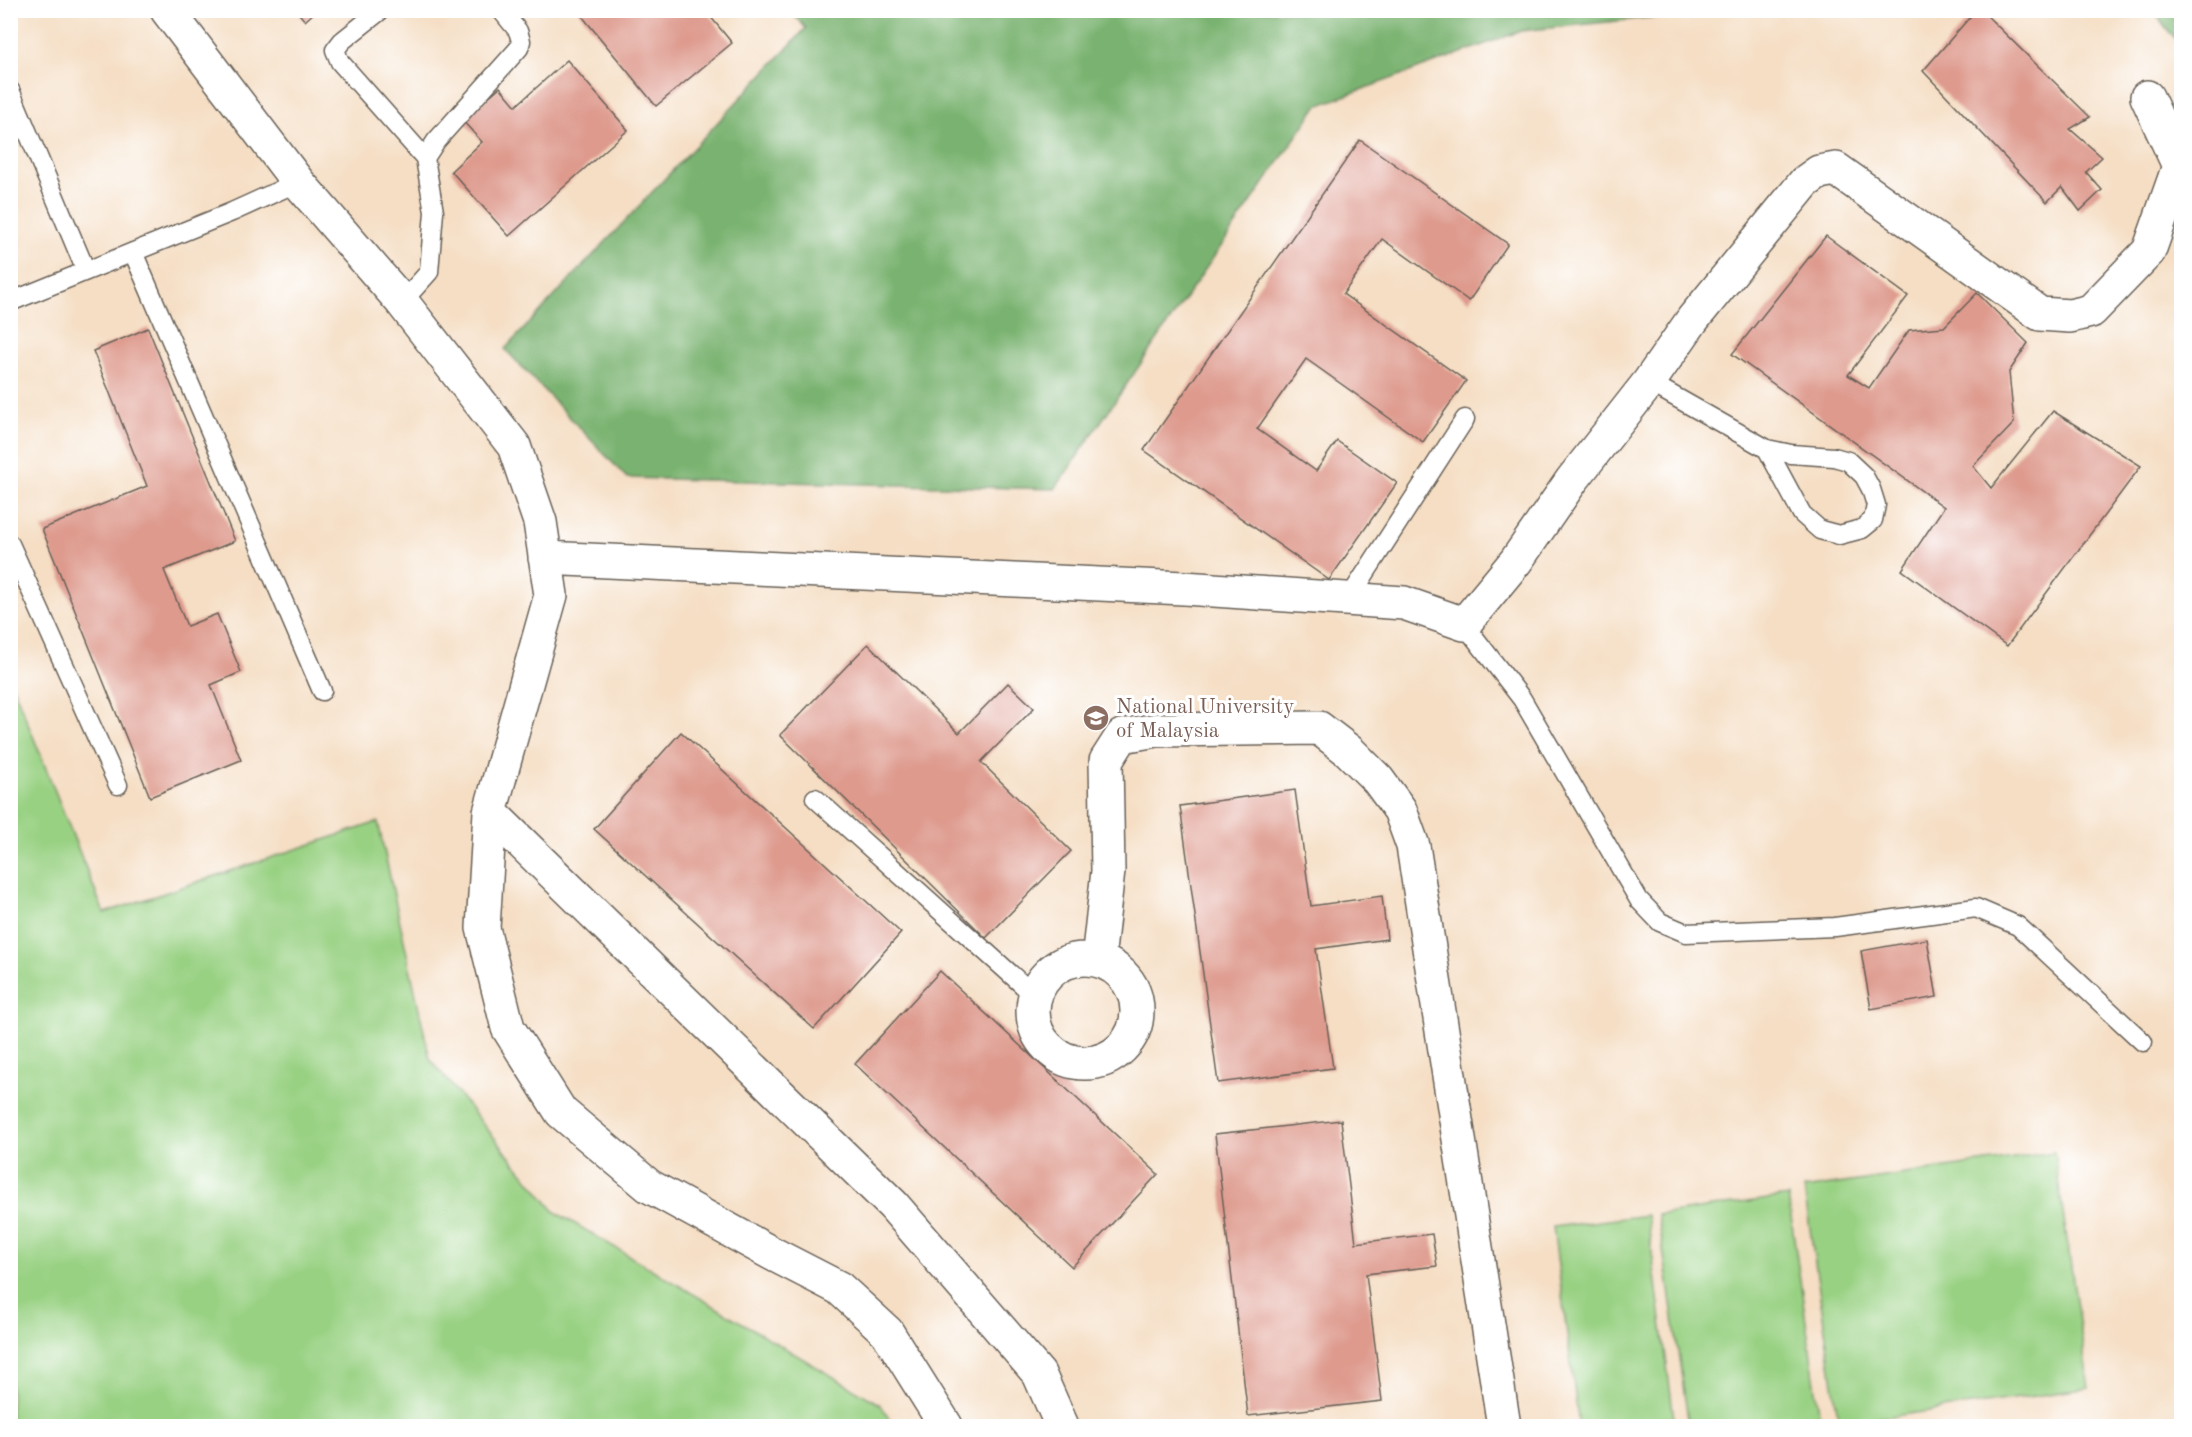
<svg xmlns="http://www.w3.org/2000/svg" width="2192" height="1437" font-family="'Old Standard TT',serif">
	<style>
		.green { fill: #99d183; stroke: #5a7650; stroke-width: 1.5 }
		.forest { fill: #7ab371; stroke: #4b6846; stroke-width: 1.5 }
		.building { fill: #de9a8d }
		.lines { fill: none; stroke-linecap: round; stroke-linejoin: round }
		.service-casing { stroke: #686057; stroke-width: 21 }
		.minor-casing { stroke: #686057; stroke-width: 36 }
		.service { stroke: #fff; stroke-width: 18 }
		.minor { stroke: #fff; stroke-width: 33 }
		.labels { text-anchor: middle; stroke-width: 6; stroke-linejoin: round; paint-order: stroke }
		.education-label { font-size: 21px; fill: #785e54; stroke: #fff; text-anchor: start }
	</style>
	<rect width="100%" height="100%" fill="#fff"/>
	<filter id="ink" filterUnits="userSpaceOnUse"><feTurbulence type="fractalNoise" baseFrequency=".0167" numOctaves="2"/><feDisplacementMap in="SourceGraphic" scale="12" xChannelSelector="R" yChannelSelector="G"/><feConvolveMatrix kernelMatrix="1 2 1 2 8 2 1 2 1" color-interpolation-filters="sRGB"/></filter>
	<filter id="wash" filterUnits="userSpaceOnUse"><feTurbulence type="fractalNoise" baseFrequency=".008" numOctaves="4" result="noise"/><feDisplacementMap in="SourceGraphic" scale="24" xChannelSelector="R" yChannelSelector="G"/><feGaussianBlur stdDeviation="1.35" result="paint"/><feColorMatrix in="noise" values="0 0 0 0 0 0 0 0 0 0 0 0 0 0 0 0 0 1.4 0 .05"/><feComposite in="paint" operator="in"/></filter>
	<g filter="url(#wash)">
		<rect width="100%" height="100%" fill="#f5dec4"/>
		<!-- green -->
		<path class="green" d="M10,679L104,913L378,822L430,1059L555,1212L881,1405L893,1426H11Z
			M2054,1152L2089,1388L1839,1424L1804,1189Z
			M1788,1196L1821,1426H1689L1658,1215Z
			M1647,1215L1675,1426H1579L1553,1227Z"/>
		<!-- forest -->
		<path class="forest" d="M789,11H1714L1521,31L1317,106L1055,489L627,478L505,349L806,28Z
			M2153,11H2181V47Z"/>
		<g id="blocks">
			<!-- building -->
			<path class="building" d="M296,10H317L305,21Z
				M577,10H705L732,43L656,106Z
				M1976,10H1981L2090,117L2070,129L2102,157L2086,172L2102,190L2080,211L2062,187L2047,202L1923,71Z
				M567,60L628,130L509,236L451,171L482,142L462,120L500,87L516,106Z
				M1360,140L1508,244L1469,301L1382,239L1343,294L1466,381L1423,442L1306,359L1257,429L1316,471L1337,441L1397,483L1329,580L1144,450Z
				M1826,236L1908,296L1848,375L1869,388L1909,330L1944,327L1977,293L2028,343L2009,372L2014,423L1973,466L1991,488L2053,411L2141,466L2007,646L1902,570L1944,507L1732,354Z
				M148,328L235,541L164,570L187,626L217,614L241,672L211,685L241,760L150,797L42,529L147,486L93,351Z
				M868,644L959,733L1008,683L1034,708L981,762L1071,851L986,938L780,735Z
				M681,732L901,933L814,1029L594,829Z
				M1295,790L1311,906L1382,896L1387,939L1316,949L1333,1068L1218,1083L1180,806Z
				M1927,939L1937,997L1871,1009L1861,951Z
				M940,971L1158,1174L1072,1267L855,1064Z
				M1341,1120L1356,1243L1432,1234L1437,1266L1366,1274L1382,1401L1248,1416L1215,1134Z"/>
		</g>
	</g>
	<g filter="url(#ink)">
		<use href="#blocks" fill-opacity="0" stroke="#686057" stroke-width="1.5"/>
		<g class="lines">
			<defs>
				<path id="service" d="M381,10L342,41L335,50L340,62L425,158
					M10,90L86,271
					M133,252L322,691
					M10,302L232,212L298,182
					M402,302L429,272L434,212L425,158L436,141L519,48L521,41L518,31L501,10
					M1649,382L1767,449L1802,514L1820,530L1839,535L1862,529L1873,520L1876,505L1871,489L1864,476L1848,461L1834,457L1791,454L1767,449
					M10,544L118,785
					M1348,600L1465,419
					M1464,624L1522,699L1639,900L1660,922L1686,933L1835,927L1976,908L2018,926L2143,1042
					M815,798L1035,996"/>
				<path id="minor" d="M167,10L298,182L402,302L514,446L540,522L551,595L490,812L483,928L508,1028L561,1112L649,1186L771,1253L839,1288L887,1332L946,1426
					M545,558L1184,588L1404,603L1464,624L1516,561L1572,480L1649,382L1693,319L1805,182L1819,172L1836,169L2040,314L2070,316L2091,311L2149,251L2179,166L2147,97
					M490,812L893,1205L1039,1374L1062,1426
					M1033 1011a52 52 0 1 1 104 0a52 52 0 1 1-104 0Z
					M1098,960L1108,871L1106,761L1122,736L1157,730L1319,728L1349,751L1378,780L1400,810L1413,846L1504,1426"/>
			</defs>
			<!-- service casing -->
			<use href="#service" class="service-casing"/>
			<!-- minor casing -->
			<use href="#minor" class="minor-casing"/>
			<!-- service -->
			<use href="#service" class="service"/>
			<!-- minor -->
			<use href="#minor" class="minor"/>
		</g>
	</g>
	<!-- icons -->
	<defs>
		<symbol id="university-disc" viewBox="-11 -11 22 22"><circle r="9.5" fill="#8d6e63" stroke="#fff"/><path d="M0-5L7-2L0 1L-7-2ZM-4 1L0 2.5L4 1V4Q0 6-4 4Z" fill="#fff"/></symbol>
	</defs>
	<g fill-rule="evenodd">
		<use href="#university-disc" x="1081" y="703" width="30" height="30"/>
	</g>
	<g class="labels">
		<!-- education labels -->
		<g class="education-label">
			<text x="1116" y="713">National University<tspan x="1116" dy="24">of Malaysia</tspan></text>
		</g>
	</g>
	<!-- margin -->
	<rect width="2192" height="1437" fill="none" stroke="#fff" stroke-width="36"/>
</svg>
